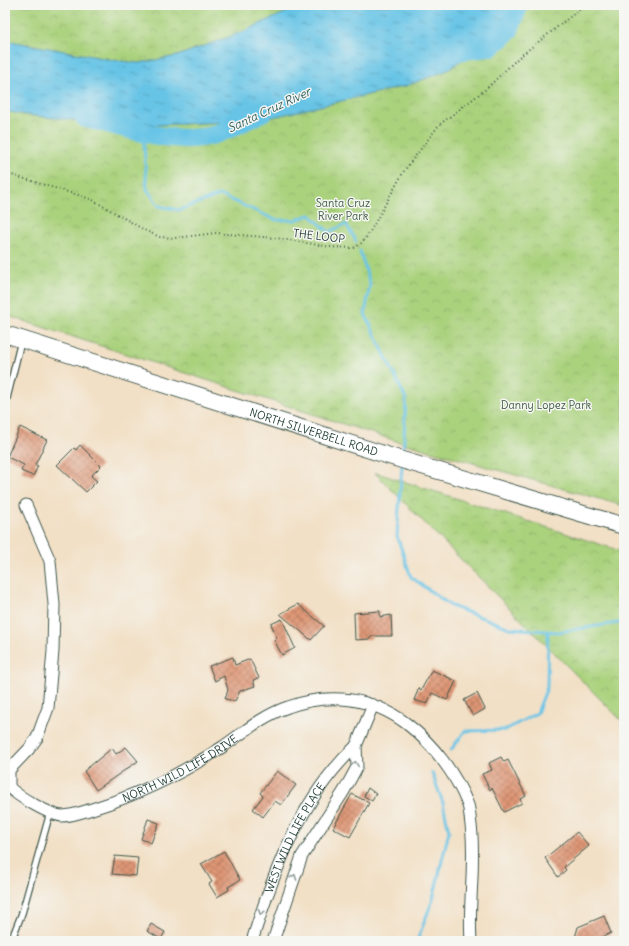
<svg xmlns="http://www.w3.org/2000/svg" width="629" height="946" font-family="Delius,sans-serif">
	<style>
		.park { fill: url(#park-crowns); stroke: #648858 }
		.water { fill: url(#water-ripples); stroke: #44808d }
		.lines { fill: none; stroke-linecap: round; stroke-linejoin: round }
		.stream { stroke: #68c4e6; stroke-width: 3 }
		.river { stroke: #68c4e6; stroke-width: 19 }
		.building { fill: url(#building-cross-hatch) }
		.lane-casing { stroke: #3f554a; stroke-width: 8 }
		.street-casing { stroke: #3f554a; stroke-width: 13 }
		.secondary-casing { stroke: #3f554a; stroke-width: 18 }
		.path { stroke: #3f554a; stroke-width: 2; stroke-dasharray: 1 3; stroke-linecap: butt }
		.lane { stroke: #fff; stroke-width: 5.5 }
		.street { stroke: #fff; stroke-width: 11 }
		.secondary { stroke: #fff; stroke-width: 16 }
		.oneway { stroke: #8f9e9a }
		.labels { text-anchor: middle; stroke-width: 3; stroke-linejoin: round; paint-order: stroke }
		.park-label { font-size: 11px; fill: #3b5b43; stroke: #f6f6f2 }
		.street-label { font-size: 11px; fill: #1f3d34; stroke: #f6f6f2 }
		.water-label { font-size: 12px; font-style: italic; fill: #315f60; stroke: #f6f6f2 }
	</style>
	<defs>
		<pattern id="park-crowns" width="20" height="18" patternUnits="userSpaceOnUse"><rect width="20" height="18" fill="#aad27d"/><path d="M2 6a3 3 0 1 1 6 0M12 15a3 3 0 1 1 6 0" fill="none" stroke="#92b56d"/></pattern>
		<pattern id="water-ripples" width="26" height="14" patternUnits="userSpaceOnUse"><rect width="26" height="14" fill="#68c4e6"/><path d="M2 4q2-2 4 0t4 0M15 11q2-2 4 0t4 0" fill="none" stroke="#55a0bb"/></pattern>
		<pattern id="building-cross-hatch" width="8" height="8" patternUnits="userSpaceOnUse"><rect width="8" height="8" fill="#de9575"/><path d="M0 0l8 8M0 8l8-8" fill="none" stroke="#b37b61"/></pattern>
	</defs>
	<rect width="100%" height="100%" fill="#f6f6f2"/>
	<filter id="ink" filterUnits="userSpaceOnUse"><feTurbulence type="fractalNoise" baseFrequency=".025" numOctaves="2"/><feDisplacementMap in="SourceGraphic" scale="8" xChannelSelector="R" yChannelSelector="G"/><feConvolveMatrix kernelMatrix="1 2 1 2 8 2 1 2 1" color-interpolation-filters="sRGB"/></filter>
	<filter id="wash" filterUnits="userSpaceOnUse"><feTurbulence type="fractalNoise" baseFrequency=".012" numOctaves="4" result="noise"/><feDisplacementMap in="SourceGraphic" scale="16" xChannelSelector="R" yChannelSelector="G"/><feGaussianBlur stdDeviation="0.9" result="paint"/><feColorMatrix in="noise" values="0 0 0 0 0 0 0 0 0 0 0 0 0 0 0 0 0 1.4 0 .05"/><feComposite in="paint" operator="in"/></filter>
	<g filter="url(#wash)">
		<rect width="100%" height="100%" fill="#f2e0c6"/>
		<!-- park -->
		<path class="park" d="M5,5H624V506L396,441L5,315Z
			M374,472L624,552V723Z"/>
		<!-- water -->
		<path class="water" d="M302,5H530L492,37L448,70L406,86L256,121L132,126L25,115L5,111V40L114,60L139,63L177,56L242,32Z"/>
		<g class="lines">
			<!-- stream -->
			<path class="stream" d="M143,131L147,189L159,206L179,210L220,195L276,220H295L310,215L329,232L346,224L356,241
				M360,251L370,284L365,314L406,399L403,455
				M402,465L397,536L411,577L451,606L510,628L558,632L624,622
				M451,750L465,731L505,730L537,713L547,687L548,632
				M417,941L433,899L449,831L443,803L432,773"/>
			<!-- river -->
			<path class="river" d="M453,52L491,47L509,31L519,5
				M85,118C119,126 162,141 197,138C221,136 244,121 265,111"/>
		</g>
		<g id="blocks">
			<!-- building -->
			<path class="building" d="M20,427L47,440L35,465L38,466L33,476L21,471L24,465L7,457Z
				M80,445L101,466L91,476L97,481L86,492L57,465L74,448L76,450Z
				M298,604L324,626L311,640L280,614Z
				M380,611V617L391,615L392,636H372L370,639L355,640L354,613Z
				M282,619L295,648L282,655L274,640L277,638L271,624Z
				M233,657L235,665L250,659L259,678L253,680L255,686L240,691L235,701L225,699L228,690L224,676L215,681L209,666Z
				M432,670L456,681L447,700L432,693L427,704L414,700L419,688L421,690Z
				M477,693L485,709L473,716L464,700Z
				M126,747L138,761L96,790L84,771L112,748L116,754Z
				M501,757L504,762L508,760L526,796L520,799L522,803L504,812L492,788L490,790L482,774L492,770L489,763Z
				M277,771L296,785L281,805L275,801L263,817L253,809L263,796L260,793Z
				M368,788L376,794L372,801L364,796Z
				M352,794L369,803L350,837L333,828Z
				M148,819L159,823L151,843L141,839Z
				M577,832L589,846L564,867L566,870L558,877L545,858Z
				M224,851L240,880L228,887L229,890L217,897L209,884L212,882L201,864Z
				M115,856L138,858L136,876L112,874Z
				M604,916L611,933L594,941H574L578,927Z
				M151,924L165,932L161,939L147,931Z"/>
		</g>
	</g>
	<g filter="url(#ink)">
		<use href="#blocks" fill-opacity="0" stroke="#3f554a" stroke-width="1"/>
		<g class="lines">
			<defs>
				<path id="lane" d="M5,406L21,341
					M11,941L22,913L50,813"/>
				<g id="street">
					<path id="s1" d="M26,505L50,561L54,604L53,651L48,708L42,724L37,738L29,749L9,770V787C17,796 50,815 62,816C71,816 83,812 92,809C138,795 183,773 224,746C244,732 264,715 288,707C329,692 372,697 407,724C433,744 456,774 468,805C470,811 470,819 471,825C476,864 468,903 471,941"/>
					<path id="s2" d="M252,941C274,871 301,797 356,746"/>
					<path d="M273,941L302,856L344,791L357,767L356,746L373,705"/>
				</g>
				<g id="secondary">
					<path id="s3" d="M5,334L402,460L624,526"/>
				</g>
			</defs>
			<!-- lane casing -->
			<use href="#lane" class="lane-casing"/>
			<!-- street casing -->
			<use href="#street" class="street-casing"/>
			<!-- secondary casing -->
			<use href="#secondary" class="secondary-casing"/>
			<!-- path -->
			<path class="path" d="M156,5H192
				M5,7L16,5
				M5,173L91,199L146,231L160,237L175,238L216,233L276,238L331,247L354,248L363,242L371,230L404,171L439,125L486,89L518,58L585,5"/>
			<!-- lane -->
			<use href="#lane" class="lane"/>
			<!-- street -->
			<use href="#street" class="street"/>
			<!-- secondary -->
			<use href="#secondary" class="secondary"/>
		</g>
		<!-- one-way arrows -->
		<defs><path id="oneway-chevron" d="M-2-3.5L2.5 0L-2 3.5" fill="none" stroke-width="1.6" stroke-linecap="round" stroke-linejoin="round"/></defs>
		<g class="oneway">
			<use href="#oneway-chevron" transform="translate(355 764) rotate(-82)"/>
			<use href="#oneway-chevron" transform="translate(294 877) rotate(-70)"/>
			<use href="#oneway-chevron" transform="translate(261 912) rotate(107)"/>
		</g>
	</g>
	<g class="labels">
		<!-- park labels -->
		<g class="park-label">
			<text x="343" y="207">Santa Cruz<tspan x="343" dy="13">River Park</tspan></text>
			<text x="546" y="409">Danny Lopez Park</text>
		</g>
		<!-- street labels -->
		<g class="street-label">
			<text transform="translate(319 236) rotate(7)" y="4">THE LOOP</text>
			<text dy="4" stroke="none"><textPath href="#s3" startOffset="324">NORTH SILVERBELL ROAD</textPath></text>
			<text dy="4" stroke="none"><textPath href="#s1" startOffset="489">NORTH WILD LIFE DRIVE</textPath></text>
			<text dy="4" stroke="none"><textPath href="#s2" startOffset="112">WEST WILD LIFE PLACE</textPath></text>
		</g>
		<!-- water labels -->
		<g class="water-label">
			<text transform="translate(269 110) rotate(-25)" y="4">Santa Cruz River</text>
		</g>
	</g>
	<!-- margin -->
	<rect width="629" height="946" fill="none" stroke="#f6f6f2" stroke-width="20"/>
</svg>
